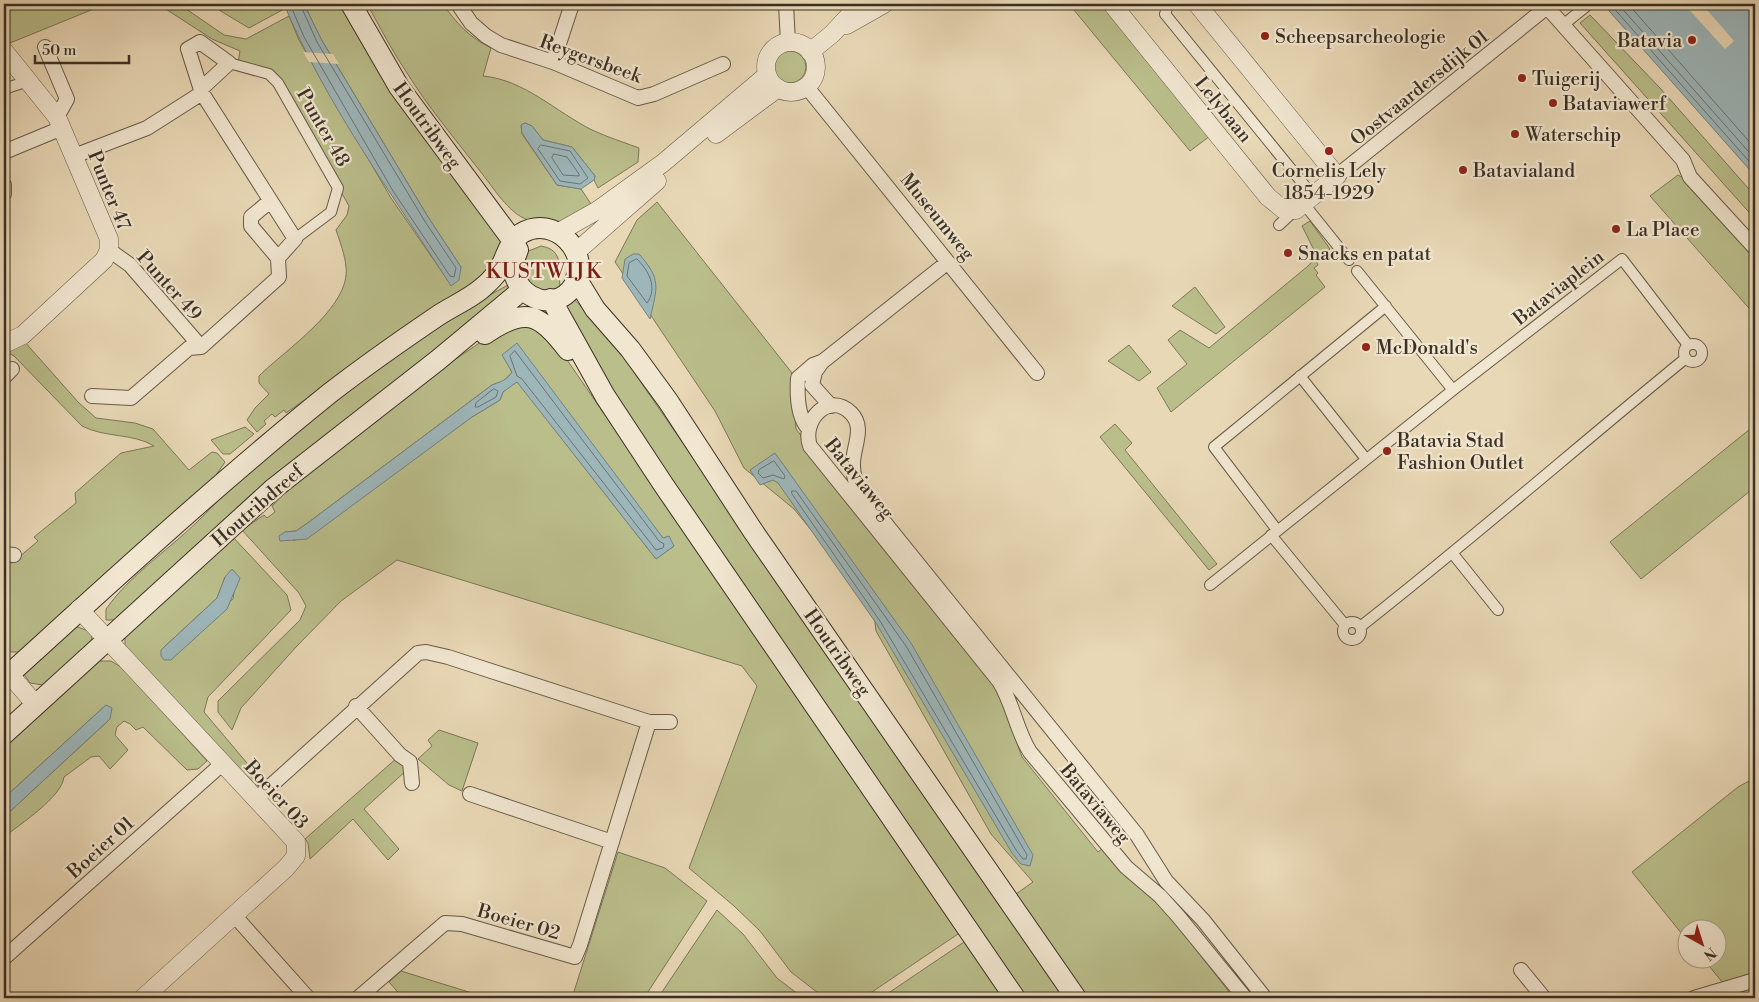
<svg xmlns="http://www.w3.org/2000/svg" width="1759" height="1002" font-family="'Libre Bodoni',serif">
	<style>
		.green { fill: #babe8b; stroke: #7a7758; fill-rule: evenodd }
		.water { fill: #9db6ba; stroke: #75807e }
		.pier { fill: #e9d8b6 }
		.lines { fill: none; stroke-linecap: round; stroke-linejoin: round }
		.shore { stroke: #6c736f; stroke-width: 1 }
		.pedestrian-casing { stroke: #665a48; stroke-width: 12 }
		.minor-casing { stroke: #665a48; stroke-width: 16 }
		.tertiary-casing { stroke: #665a48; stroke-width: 19 }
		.secondary-casing { stroke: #3a3024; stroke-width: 22 }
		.pedestrian { stroke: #f1e6d0; stroke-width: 10 }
		.minor { stroke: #f1e6d0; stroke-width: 14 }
		.tertiary { stroke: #f1e6d0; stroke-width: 18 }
		.secondary { stroke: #f1e6d0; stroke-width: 20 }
		.poi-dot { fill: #8f2418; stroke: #f1e6d0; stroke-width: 2 }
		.labels { text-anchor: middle; stroke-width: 4.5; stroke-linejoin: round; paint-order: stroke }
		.poi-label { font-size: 19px; fill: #3a3024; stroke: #f1e6d0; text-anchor: start }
		.street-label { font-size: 19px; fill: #3a3024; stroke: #f1e6d0 }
		.quarter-label { font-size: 21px; letter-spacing: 1px; fill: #7a1f14; stroke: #f1e6d0 }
	</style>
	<rect width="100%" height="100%" fill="#e9d8b6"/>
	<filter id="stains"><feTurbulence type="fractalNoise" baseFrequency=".004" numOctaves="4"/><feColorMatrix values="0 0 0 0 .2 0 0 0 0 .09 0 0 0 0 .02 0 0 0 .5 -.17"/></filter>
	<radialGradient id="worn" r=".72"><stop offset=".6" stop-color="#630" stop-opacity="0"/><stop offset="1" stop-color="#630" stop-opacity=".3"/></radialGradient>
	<!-- green -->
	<path class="green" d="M4,4H106L5,45Z
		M158,4H179L224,35L246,39L289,16L299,40L391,198L451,285L461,267L428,217L321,39L304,4H347L502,237L500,255L490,271L286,413L284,410L275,417L272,414L264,421L266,424L257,432L247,420L255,408L269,394L259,383V376C285,350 351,307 346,267C345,255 340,242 336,230L347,215L349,206L272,70L238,63L240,51L212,39Z
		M209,4H284L286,8L249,28Z
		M367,4H443C457,24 469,37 491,48L483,76C525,80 556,112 592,130C607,137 623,142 639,148L638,162L598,188L594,180L595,176L572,147L543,140L532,126L525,123L521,125L522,134L557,185L581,189L591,204C569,219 556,229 528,220C508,213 493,187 480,171C455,139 429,108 407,73C392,51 380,27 367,4Z
		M1069,4H1101L1210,136L1190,151Z
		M1590,15L1660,88L1755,196V219L1580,23Z
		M774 67a16 16 0 1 1 32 0a16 16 0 1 1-32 0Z
		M1678,175L1687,180L1755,255V315L1650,196Z
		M657,202L792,373L796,429L997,688L1022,757L1098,852L1102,849L1115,864L1167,913L1234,998H1086L1016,894L1033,882L991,834L876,631L873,606L794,509L744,468L715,411L615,262L637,220Z
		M1310,221L1330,249L1316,261L1318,265L1314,268L1318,273L1316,275L1325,287L1171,412L1157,388L1187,364L1168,340L1180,330L1209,348L1308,266L1317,256L1302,226Z
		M541,246C565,250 558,269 560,287L555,290L538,291L521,272L526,252Z
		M508,285L513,291L221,524L114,620H106V609C129,576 167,551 196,523C209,511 220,497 233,485C317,410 408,339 508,285Z
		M1195,287L1225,327L1216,334L1172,306Z
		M572,297L611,339L1066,998H1023L595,368L561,304Z
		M526,322L554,341L961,932L863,998H826L822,996L791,972L760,931L734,906L689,868L757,686L742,666L397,560L341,601L297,646L241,708L232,730L218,712V701L300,620L306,606L299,593L242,530L264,515L267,518L275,512L272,506L316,463L416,386L503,327ZM507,361L664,539L674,546L656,559L517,381L503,392L500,400L472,417L294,541L285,532L296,531L309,522L492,385L503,381L512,373Z
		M24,341L78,402L96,418L135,423L153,429L189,470L212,452L217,453L225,462L214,478L20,652H4V562L12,563L38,541L34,537L76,503L75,493L121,453L154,446C133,433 105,438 82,426L14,356L4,351Z
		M1129,345L1151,372L1139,381L1108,361Z
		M1115,424L1132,443L1125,450L1217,564L1209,570L1100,437Z
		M245,427L254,434L230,454H223L211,440Z
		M1750,429L1755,436V487L1641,579L1610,542Z
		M231,535L287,595L291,610L208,697L204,712L263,782L258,786L249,781L210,737L139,665L125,647V633ZM225,577L239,580L235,586L233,599L161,650L217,598Z
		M78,627L88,631L92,636L91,643L43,685L30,683L23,673L73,628Z
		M99,661H111L124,669L207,761L198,769L187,770L143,727L136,730L130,724L124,721L117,727L115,735L128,750L110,769L99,756L91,757L64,777C62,797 19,825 4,837V817L110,719L106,705L4,798V741Z
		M439,730L478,743L462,791L449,785L418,759L432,746L428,740Z
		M398,757L408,769L364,809L399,849L388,860L353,819L310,859L308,843L305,839Z
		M1749,781L1755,789V974L1723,983L1704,960H1716V930H1686V939L1632,872L1738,787Z
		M618,852L665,868L707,901L644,998H572Z
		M717,910L743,934L777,978L803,998H658Z
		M967,940L1006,998H881Z
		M401,971L488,998H403L389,982Z"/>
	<!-- water -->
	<path class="water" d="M284,4H304L321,39L428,217L461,267L459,280L451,286C393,195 325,103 284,4Z
		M1603,4H1755V176L1749,169Z
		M525,123L532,126L543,140L572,147L595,176L594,180L581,189L557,185L522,133L521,125Z
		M633,254H639C662,280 657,287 650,319L622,278L625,259Z
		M517,343L663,538L669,536L674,546L656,559L517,382L503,392L500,400L472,417L307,539L280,541L279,536L285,532L296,531L309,522L492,385C500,382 507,380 512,372L502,355Z
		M775,453L911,643L1033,855L1030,866L1021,864L1012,853L876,623L778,483L773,480L760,485L750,470Z
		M232,569L240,578L239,581L227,609L171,660H164L161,656V650L217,598L225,577Z
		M106,705L112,708L110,719L4,817V798Z"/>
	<!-- pier -->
	<path class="pier" d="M1684,4H1702L1734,41L1725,49Z
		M303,52L333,54L339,64L309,62Z"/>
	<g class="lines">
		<!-- shore -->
		<path class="shore" d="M290,4L304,37L393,191L450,276L454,277L456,268L424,220L317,42L300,4
			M1610,4L1755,168
			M1618,4L1755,159
			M1628,4L1755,148
			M541,145L570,151L588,178L580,184L560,181L538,149Z
			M554,154L567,157L579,174V176L563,175L552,158Z
			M637,259C649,271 658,288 647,303L627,276L629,263Z
			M515,351L659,541L664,544L663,548L656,550L522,379L517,376L510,356Z
			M494,389L498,391L496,397L478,407H475L476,403Z
			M774,461L785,476L784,479L773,475L763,478L758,473L759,470Z
			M792,491H796L906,646L1027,855L1026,859H1023L1016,850L880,621L792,494Z"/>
		<defs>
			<path id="pedestrian" d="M1166,4L1168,6L1165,14L1313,196
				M1563,25L1589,4
				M229,63L269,74L278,83L338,188L331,212L295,239
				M4,89L28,81
				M1304,204L1349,260
				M1279,225L1295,210
				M1357,271L1453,390
				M1684 353a9 9 0 1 1 18 0a9 9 0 1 1-18 0Z
				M1300,376L1366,459
				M1277,530L1214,447L1386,306
				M1271,535L1345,625
				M1453,554L1498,610
				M1210,585L1453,390L1622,259L1688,345
				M1343 631a9 9 0 1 1 18 0a9 9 0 1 1-18 0Z
				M1360,627C1471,540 1577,447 1686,358"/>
			<path id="minor" d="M458,4L471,23L486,36L501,45L553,62L638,98L654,94L723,64
				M786,4L788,43
				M1538,4L1547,7L1683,160L1690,177L1755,248
				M45,47L67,99L57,117
				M553,62L572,4
				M806,86L1037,373
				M4,152L62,128
				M74,156L147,128L202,93
				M1337,176L1547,7
				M4,185V194
				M269,202L251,217V226L278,258
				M109,250L130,265L201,347
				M4,377L12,369
				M92,396L131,398L189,348L201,347L279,277L278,258L295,239L202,93L188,49L200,42L229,63L202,88
				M831,406L812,385L815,372L822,362L948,262
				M808,428C797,416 797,394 798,378L813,365L821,362
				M4,554L14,555
				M356,706L400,755L410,762L412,783
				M470,794L612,842
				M256,799L418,653L426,652L448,657L649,722H670
				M234,915L308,998
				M4,958L222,764
				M1521,970L1544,998
				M358,998L445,923L462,924L575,957L580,945L649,722
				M1245,998L1178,916L1160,896L1126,867L1030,752C1016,730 1013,703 999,681L810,446C801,420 829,391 851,413C866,428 852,448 853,466C853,476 856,483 860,492L1137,835L1166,881L1203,920L1265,998
				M1694,998L1755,980"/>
			<path id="tertiary" d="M1112,4L1268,197L1284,210H1296L1337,176L1197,4
				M847,25L884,4
				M766 67a25 25 0 1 1 50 0a25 25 0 1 1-50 0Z
				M4,51L57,117L109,239V250L104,260L23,335L4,344
				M810,52L832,34L860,4
				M716,134L778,88
				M559,232L598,210L663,163L767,75
				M576,252L657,181
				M79,609L296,842V856L286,868L143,998
				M4,668L36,705"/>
			<path id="secondary" d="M576,278L595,309L630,349L668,401L753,531L1076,998
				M551,299L605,396L663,484L1015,998
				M485,334C526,306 539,313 568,350
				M4,679C111,582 217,484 330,393C365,366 402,340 439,315C453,306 469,299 481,289C487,284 495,276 499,270C507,256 508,242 522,233C554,214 593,253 574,285C553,320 498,290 518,250L513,241L399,87L351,4
				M4,734L273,489L438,360L522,290"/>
		</defs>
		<!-- pedestrian casing -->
		<use href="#pedestrian" class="pedestrian-casing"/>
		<!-- minor casing -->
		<use href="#minor" class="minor-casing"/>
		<!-- tertiary casing -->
		<use href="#tertiary" class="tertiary-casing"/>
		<!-- secondary casing -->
		<use href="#secondary" class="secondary-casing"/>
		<!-- pedestrian -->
		<use href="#pedestrian" class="pedestrian"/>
		<!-- minor -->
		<use href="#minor" class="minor"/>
		<!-- tertiary -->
		<use href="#tertiary" class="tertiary"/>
		<!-- secondary -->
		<use href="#secondary" class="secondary"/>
	</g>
	<!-- markers -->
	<g class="poi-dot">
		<circle cx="1265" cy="36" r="5"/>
		<circle cx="1692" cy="40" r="5"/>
		<circle cx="1522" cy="78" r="5"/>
		<circle cx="1553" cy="103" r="5"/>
		<circle cx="1515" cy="134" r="5"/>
		<circle cx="1329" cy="151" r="5"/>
		<circle cx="1463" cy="170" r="5"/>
		<circle cx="1616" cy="229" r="5"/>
		<circle cx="1288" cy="253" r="5"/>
		<circle cx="1366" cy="347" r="5"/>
		<circle cx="1387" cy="451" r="5"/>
	</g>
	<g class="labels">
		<!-- poi labels -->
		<g class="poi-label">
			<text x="1275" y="43">Scheepsarcheologie</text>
			<text x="1682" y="47" text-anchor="end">Batavia</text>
			<text x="1532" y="85">Tuigerij</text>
			<text x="1563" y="110">Bataviawerf</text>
			<text x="1525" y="141">Waterschip</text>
			<text x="1329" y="177" text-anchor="middle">Cornelis Lely<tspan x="1329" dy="22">1854-1929</tspan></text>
			<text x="1473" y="177">Batavialand</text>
			<text x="1626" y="236">La Place</text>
			<text x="1298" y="260">Snacks en patat</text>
			<text x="1376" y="354">McDonald's</text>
			<text x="1397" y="447">Batavia Stad<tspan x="1397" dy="22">Fashion Outlet</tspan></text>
		</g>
		<!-- street labels -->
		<g class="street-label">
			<text transform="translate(591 58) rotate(20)" y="7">Reygersbeek</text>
			<text transform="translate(1419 87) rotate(-39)" y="7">Oostvaardersdijk 01</text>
			<text transform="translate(1224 109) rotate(51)" y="7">Lelybaan</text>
			<text transform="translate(428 125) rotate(54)" y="7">Houtribweg</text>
			<text transform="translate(324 127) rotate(60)" y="7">Punter 48</text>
			<text transform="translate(110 190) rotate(68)" y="7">Punter 47</text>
			<text transform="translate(938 216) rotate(51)" y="7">Museumweg</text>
			<text transform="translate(170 285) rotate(48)" y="7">Punter 49</text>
			<text transform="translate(1558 287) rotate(-38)" y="7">Bataviaplein</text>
			<text transform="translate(860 478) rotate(51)" y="7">Bataviaweg</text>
			<text transform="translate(257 505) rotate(-41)" y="7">Houtribdreef</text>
			<text transform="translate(838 652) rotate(55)" y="7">Houtribweg</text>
			<text transform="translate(277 794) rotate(48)" y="7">Boeier 03</text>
			<text transform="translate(1096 803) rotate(50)" y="7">Bataviaweg</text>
			<text transform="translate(100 847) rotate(-42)" y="7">Boeier 01</text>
			<text transform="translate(519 921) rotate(16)" y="7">Boeier 02</text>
		</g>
		<!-- quarter labels -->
		<g class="quarter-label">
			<text x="544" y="278">KUSTWIJK</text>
		</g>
	</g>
	<!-- margin -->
	<rect width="1759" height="1002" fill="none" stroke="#e9d8b6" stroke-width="20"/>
	<rect x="5" y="5" width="1749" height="992" fill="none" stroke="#3a3024" stroke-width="2.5"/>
	<rect x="10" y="10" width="1739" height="982" fill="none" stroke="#3a3024"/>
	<!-- north arrow -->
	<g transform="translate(1702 944) rotate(141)"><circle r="24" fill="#f1e6d0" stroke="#a89d8b"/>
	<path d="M0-4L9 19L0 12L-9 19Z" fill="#8f2418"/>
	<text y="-8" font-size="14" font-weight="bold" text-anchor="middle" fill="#3a3024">N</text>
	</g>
	<!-- scale -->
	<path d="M35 55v8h94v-8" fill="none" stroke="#3a3024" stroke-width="2.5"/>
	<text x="42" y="55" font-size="15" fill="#3a3024" stroke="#f1e6d0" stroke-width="4" paint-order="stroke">50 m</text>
	<rect width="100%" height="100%" filter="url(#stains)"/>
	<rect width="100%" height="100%" fill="url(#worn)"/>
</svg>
